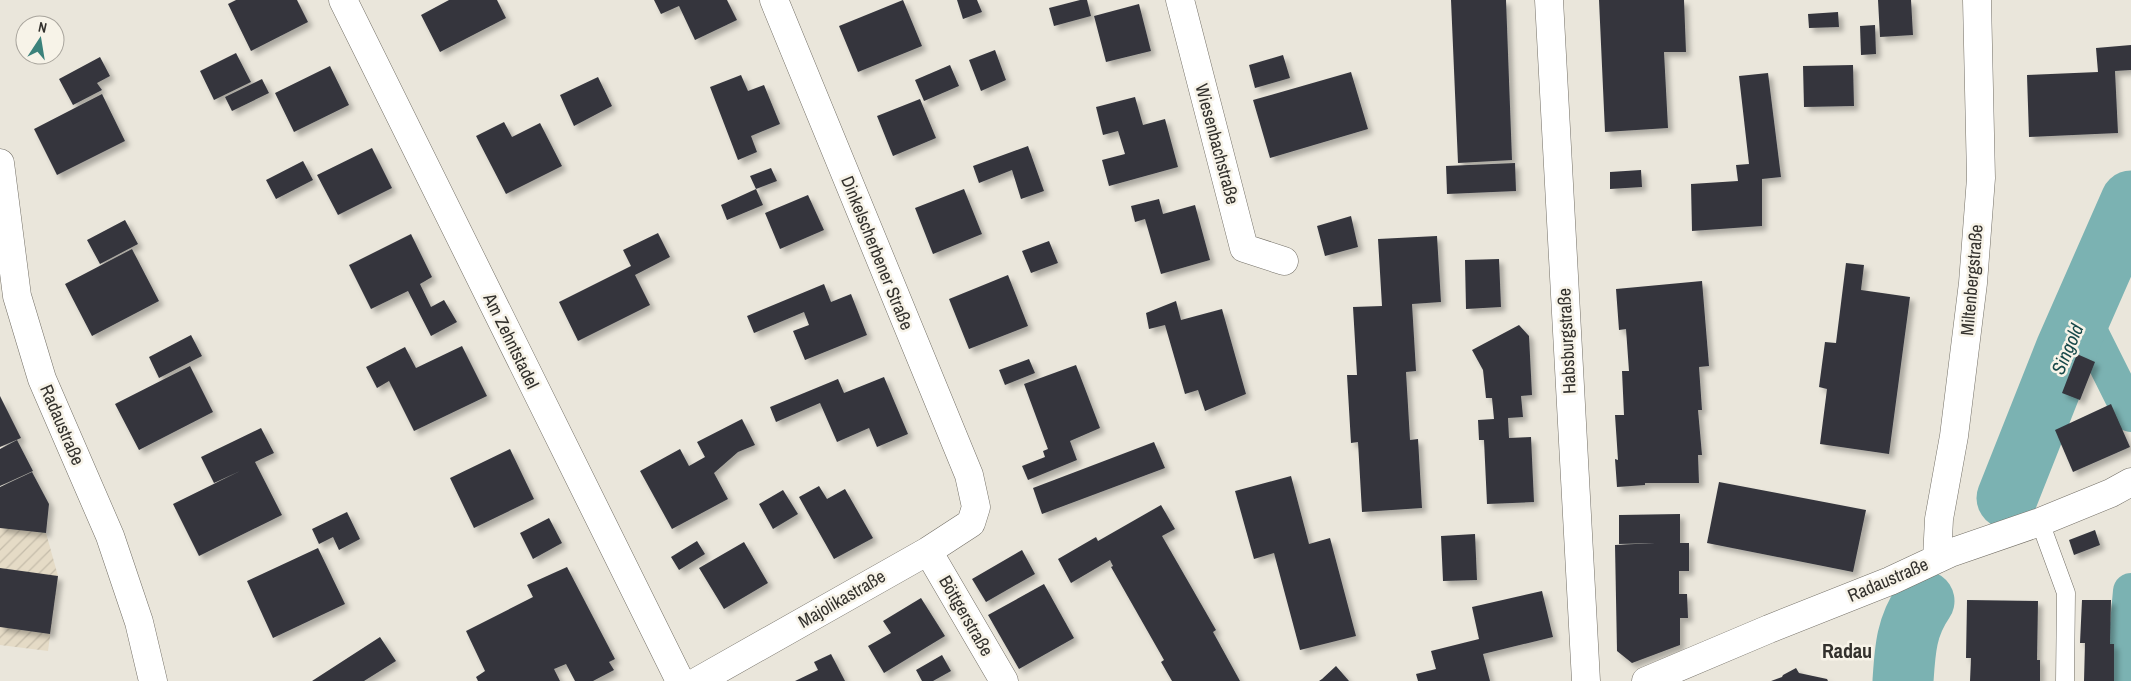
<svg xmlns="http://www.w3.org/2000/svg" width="2131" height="681" font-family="'Archivo Narrow',sans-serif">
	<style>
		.industrial { fill: url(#industrial-furrows) }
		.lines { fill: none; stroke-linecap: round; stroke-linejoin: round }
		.canal { stroke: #7bb2b2; stroke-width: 36 }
		.river { stroke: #7bb2b2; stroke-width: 61 }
		.building { fill: #35363e; filter: url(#shadow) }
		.service-casing { stroke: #736f66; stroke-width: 19 }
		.minor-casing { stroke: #736f66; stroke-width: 29 }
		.service { stroke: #fff; stroke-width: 18 }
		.minor { stroke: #fff; stroke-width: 28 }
		.labels { text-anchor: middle; stroke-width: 5; stroke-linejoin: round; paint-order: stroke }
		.street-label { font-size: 18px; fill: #33312d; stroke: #f7f3e8 }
		.water-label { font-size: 19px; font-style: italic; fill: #164849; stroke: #f7f3e8 }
		.quarter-label { font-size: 20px; font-weight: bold; fill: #33312d; stroke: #f7f3e8 }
	</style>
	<defs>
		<pattern id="industrial-furrows" width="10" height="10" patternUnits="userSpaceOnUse" patternTransform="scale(1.25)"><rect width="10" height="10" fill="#e5dbc6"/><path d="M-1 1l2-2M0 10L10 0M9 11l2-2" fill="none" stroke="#c5bcaa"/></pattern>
		<filter id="shadow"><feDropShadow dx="4.5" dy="4.5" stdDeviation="2.5" flood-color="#0004"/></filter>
	</defs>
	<rect width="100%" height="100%" fill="#eae6db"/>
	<!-- industrial -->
	<path class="industrial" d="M0,499L46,533L58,576L48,651L0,645Z"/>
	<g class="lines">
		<!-- canal -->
		<path class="canal" d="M2082,316L2131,414
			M2123,681L2131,591"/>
		<!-- river -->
		<path class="river" d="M2007,498L2066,349L2131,201
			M1903,681C1905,650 1906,627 1924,601"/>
	</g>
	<!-- building -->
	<path class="building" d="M236,0H297L308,22L251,51L228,4Z
		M449,0H497L506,18L440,52L421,15Z
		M654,0H727L737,20L695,40L679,6L661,14Z
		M903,0L922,46L858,72L839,26Z
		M957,0H977L982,12L963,19Z
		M1080,0H1087L1091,16L1054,26L1049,8Z
		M1451,0H1506L1512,160L1458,163Z
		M1599,0H1684L1686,52H1664L1668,128L1605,132Z
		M1878,0H1911L1913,35L1880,37Z
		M1139,4L1151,51L1106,62L1094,16Z
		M1838,12L1839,27L1809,28L1808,14Z
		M1875,25L1876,54L1861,55L1860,26Z
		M2131,45V70L2115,71L2118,133L2029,137L2027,75L2098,72L2096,48Z
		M995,50L1006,80L981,91L969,60Z
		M236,53L251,82L214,100L200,71Z
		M1283,55L1290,78L1255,88L1249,65Z
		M100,57L110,76L97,83L102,90L73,105L59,79Z
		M950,65L959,86L924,101L915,80Z
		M1853,65L1854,106L1804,107L1803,66Z
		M330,66L349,105L294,132L275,93Z
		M1351,72L1368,129L1270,158L1253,100Z
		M1768,73L1781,177L1762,179V226L1692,231L1691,184L1738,181L1736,165L1749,164L1739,76Z
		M741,75L748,91L764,85L780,124L751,136L757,152L738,160L710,87Z
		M598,77L612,106L574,126L560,95Z
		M262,79L269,93L232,111L225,97Z
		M102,94L125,141L57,175L34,129Z
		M1135,97L1143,125L1165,119L1178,167L1109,186L1102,160L1125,154L1118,131L1103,135L1096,107Z
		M920,99L936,138L893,156L877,116Z
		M504,122L512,137L540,123L562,166L506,194L476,136Z
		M1028,146L1044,191L1021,199L1012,170L979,183L973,166Z
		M372,148L392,188L338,215L317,175Z
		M303,161L313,180L276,199L266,180Z
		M1515,163L1516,191L1447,194L1446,166Z
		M771,168L777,181L756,189L750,176Z
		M1641,170L1642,187L1610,189V172Z
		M756,189L763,205L727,220L721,205Z
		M964,189L982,234L933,254L915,208Z
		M808,195L824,230L780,249L765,213Z
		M1159,199L1163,214L1195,205L1210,260L1161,274L1145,219L1135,222L1131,206Z
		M1351,216L1358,247L1325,256L1317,226Z
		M125,220L138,244L100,264L87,240Z
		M658,233L670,257L635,275L650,305L578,341L559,302L631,266L623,250Z
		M411,234L432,277L420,284L431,307L444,300L457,322L431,336L408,291L371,309L349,265Z
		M1437,236L1441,302L1412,304L1416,371L1406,372L1410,440L1418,439L1422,508L1362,512L1358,442L1351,443L1347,375H1357L1353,307L1382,306L1378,239Z
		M1049,241L1058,263L1031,273L1022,251Z
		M132,249L159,301L92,336L65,284Z
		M1499,259L1501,307L1466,309L1465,260Z
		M1846,263L1864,265L1861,290L1910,297L1889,454L1820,444L1827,389L1819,387L1825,342L1836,343Z
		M1008,275L1028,326L969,349L949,299Z
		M1702,281L1709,366L1699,367L1702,410H1698L1702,455H1698L1699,483H1645V485L1617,487L1615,459L1618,460L1615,415H1624L1622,371H1629L1626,329L1619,330L1616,289Z
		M824,284L831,302L851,294L867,335L805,360L793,331L809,325L804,312L754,333L747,316Z
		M1176,301L1181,320L1222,309L1246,394L1205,411L1198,390L1185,394L1165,325L1149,329L1146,313Z
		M1519,325L1529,336L1532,395L1521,396L1523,417L1508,418L1509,438L1531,437L1534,502L1487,504L1484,440H1479L1478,420L1494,419L1492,398H1486L1483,370L1472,350Z
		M191,335L202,356L159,378L149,357Z
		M462,346L487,396L414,431L389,381L377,388L366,367L405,347L416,368Z
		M2077,354L2095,362L2080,400L2062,393Z
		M1029,359L1035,373L1005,385L999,370Z
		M1076,365L1100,428L1070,441L1077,460L1028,480L1022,466L1045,457L1043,451L1048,449L1024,384Z
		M190,366L213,412L139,450L115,404Z
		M884,377L908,434L877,447L869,428L837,442L820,403L776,422L770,407L838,379L844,393Z
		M0,396L21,438L0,447Z
		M2111,404L2130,447L2073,472L2055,430Z
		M742,419L755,445L738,452L714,473L728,499L672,529L640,471L680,449L689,466L705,457L697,442Z
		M261,428L274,453L255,462L282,515L199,556L173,504L240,471L214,483L201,457Z
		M17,440L33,471L0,486V449Z
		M1154,442L1165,468L1042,514L1033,488Z
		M510,449L534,499L474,528L450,478Z
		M32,472L49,504L46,533L0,528V487Z
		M1291,476L1309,544L1330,538L1356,636L1300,650L1274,553L1254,559L1235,491Z
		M1719,482L1866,510L1853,572L1707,543Z
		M819,486L827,499L845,489L873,538L834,559L799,497Z
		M783,490L798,514L773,529L759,504Z
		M1161,505L1175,529L1162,536L1216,630L1213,632L1240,681H1172L1161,662L1164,660L1111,567L1113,566L1110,560L1071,583L1058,559L1096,537L1098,541Z
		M347,512L360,539L339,550L333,537L319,544L312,529Z
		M1680,514V543H1689V571H1679V594H1687L1688,618H1680V645L1632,663L1617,651L1615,545L1655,543L1619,544V515Z
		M549,518L562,543L533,559L520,533Z
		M2095,530L2100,545L2074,555L2069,540Z
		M1475,534L1477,580L1443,581L1441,536Z
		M697,541L705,554L679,570L671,557Z
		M744,542L768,583L724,609L699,568Z
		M318,548L345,604L273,638L247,581Z
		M1022,550L1035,574L986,602L972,579Z
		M567,567L615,659L609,662L614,670L593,681H575L566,664L554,669L560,681H478L476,677L485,671L466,631L533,597L527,585Z
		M0,568L58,576L50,634L0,627Z
		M1044,584L1074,638L1019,669L988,615Z
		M1542,591L1553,637L1483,654L1490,681H1418L1416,674L1436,669L1431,651L1479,639L1472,607Z
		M921,598L945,636L884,673L868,646L891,633L883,621Z
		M1967,600L2038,601L2037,660H2040V681H1970L1971,658H1966Z
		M2082,600H2111L2110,644H2114V681H2084L2085,643H2080Z
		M380,637L396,661L364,681H312Z
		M831,654L845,681H795L818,670L814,662Z
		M942,655L951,671L933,681H922L916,670Z
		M1336,666L1349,681H1319L1322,679Z
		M1796,668L1799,673L1827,679L1828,681H1771L1782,677L1783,675Z"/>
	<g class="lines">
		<defs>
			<path id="service" d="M2040,522L2066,593L2065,681"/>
			<path id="minor" d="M343,0L680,681
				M1180,0L1244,248L1284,261
				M1549,0L1586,681
				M0,163L17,296L42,379L110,536L139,622L153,681
				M928,551L1004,681
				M1937,559L1939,519L1954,436L1973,283L1981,178L1977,0
				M698,681L928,551L971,523L976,507L969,475L774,0
				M1646,681L1769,629L1890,581L1950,553L2040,522L2111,493L2131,482"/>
		</defs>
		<!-- service casing -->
		<use href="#service" class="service-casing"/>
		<!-- minor casing -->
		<use href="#minor" class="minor-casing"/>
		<!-- service -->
		<use href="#service" class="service"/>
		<!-- minor -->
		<use href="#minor" class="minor"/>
	</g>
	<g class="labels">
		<!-- street labels -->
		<g class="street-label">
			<text transform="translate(1217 144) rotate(75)" y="6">Wiesenbachstraße</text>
			<text transform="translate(877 253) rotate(68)" y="6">Dinkelscherbener Straße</text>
			<text transform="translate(1972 280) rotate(-85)" y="6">Miltenbergstraße</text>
			<text transform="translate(511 341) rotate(64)" y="6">Am Zehntstadel</text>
			<text transform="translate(1567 341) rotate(-93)" y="6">Habsburgstraße</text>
			<text transform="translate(62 425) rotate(67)" y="6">Radaustraße</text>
			<text transform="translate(1888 580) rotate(-23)" y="6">Radaustraße</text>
			<text transform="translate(842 599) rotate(-30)" y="6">Majolikastraße</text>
			<text transform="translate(966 616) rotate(60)" y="6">Böttgerstraße</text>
		</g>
		<!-- water labels -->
		<g class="water-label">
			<text transform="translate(2067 349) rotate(-67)" y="7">Singold</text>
		</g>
		<!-- quarter labels -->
		<g class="quarter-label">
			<text x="1847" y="658">Radau</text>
		</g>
	</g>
	<!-- north arrow -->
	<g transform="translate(40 40) rotate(12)"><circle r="24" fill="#f7f3e8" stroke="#a9a59d"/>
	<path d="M0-4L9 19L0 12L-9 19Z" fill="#3b827b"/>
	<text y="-8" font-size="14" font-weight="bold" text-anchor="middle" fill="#33312d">N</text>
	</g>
</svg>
